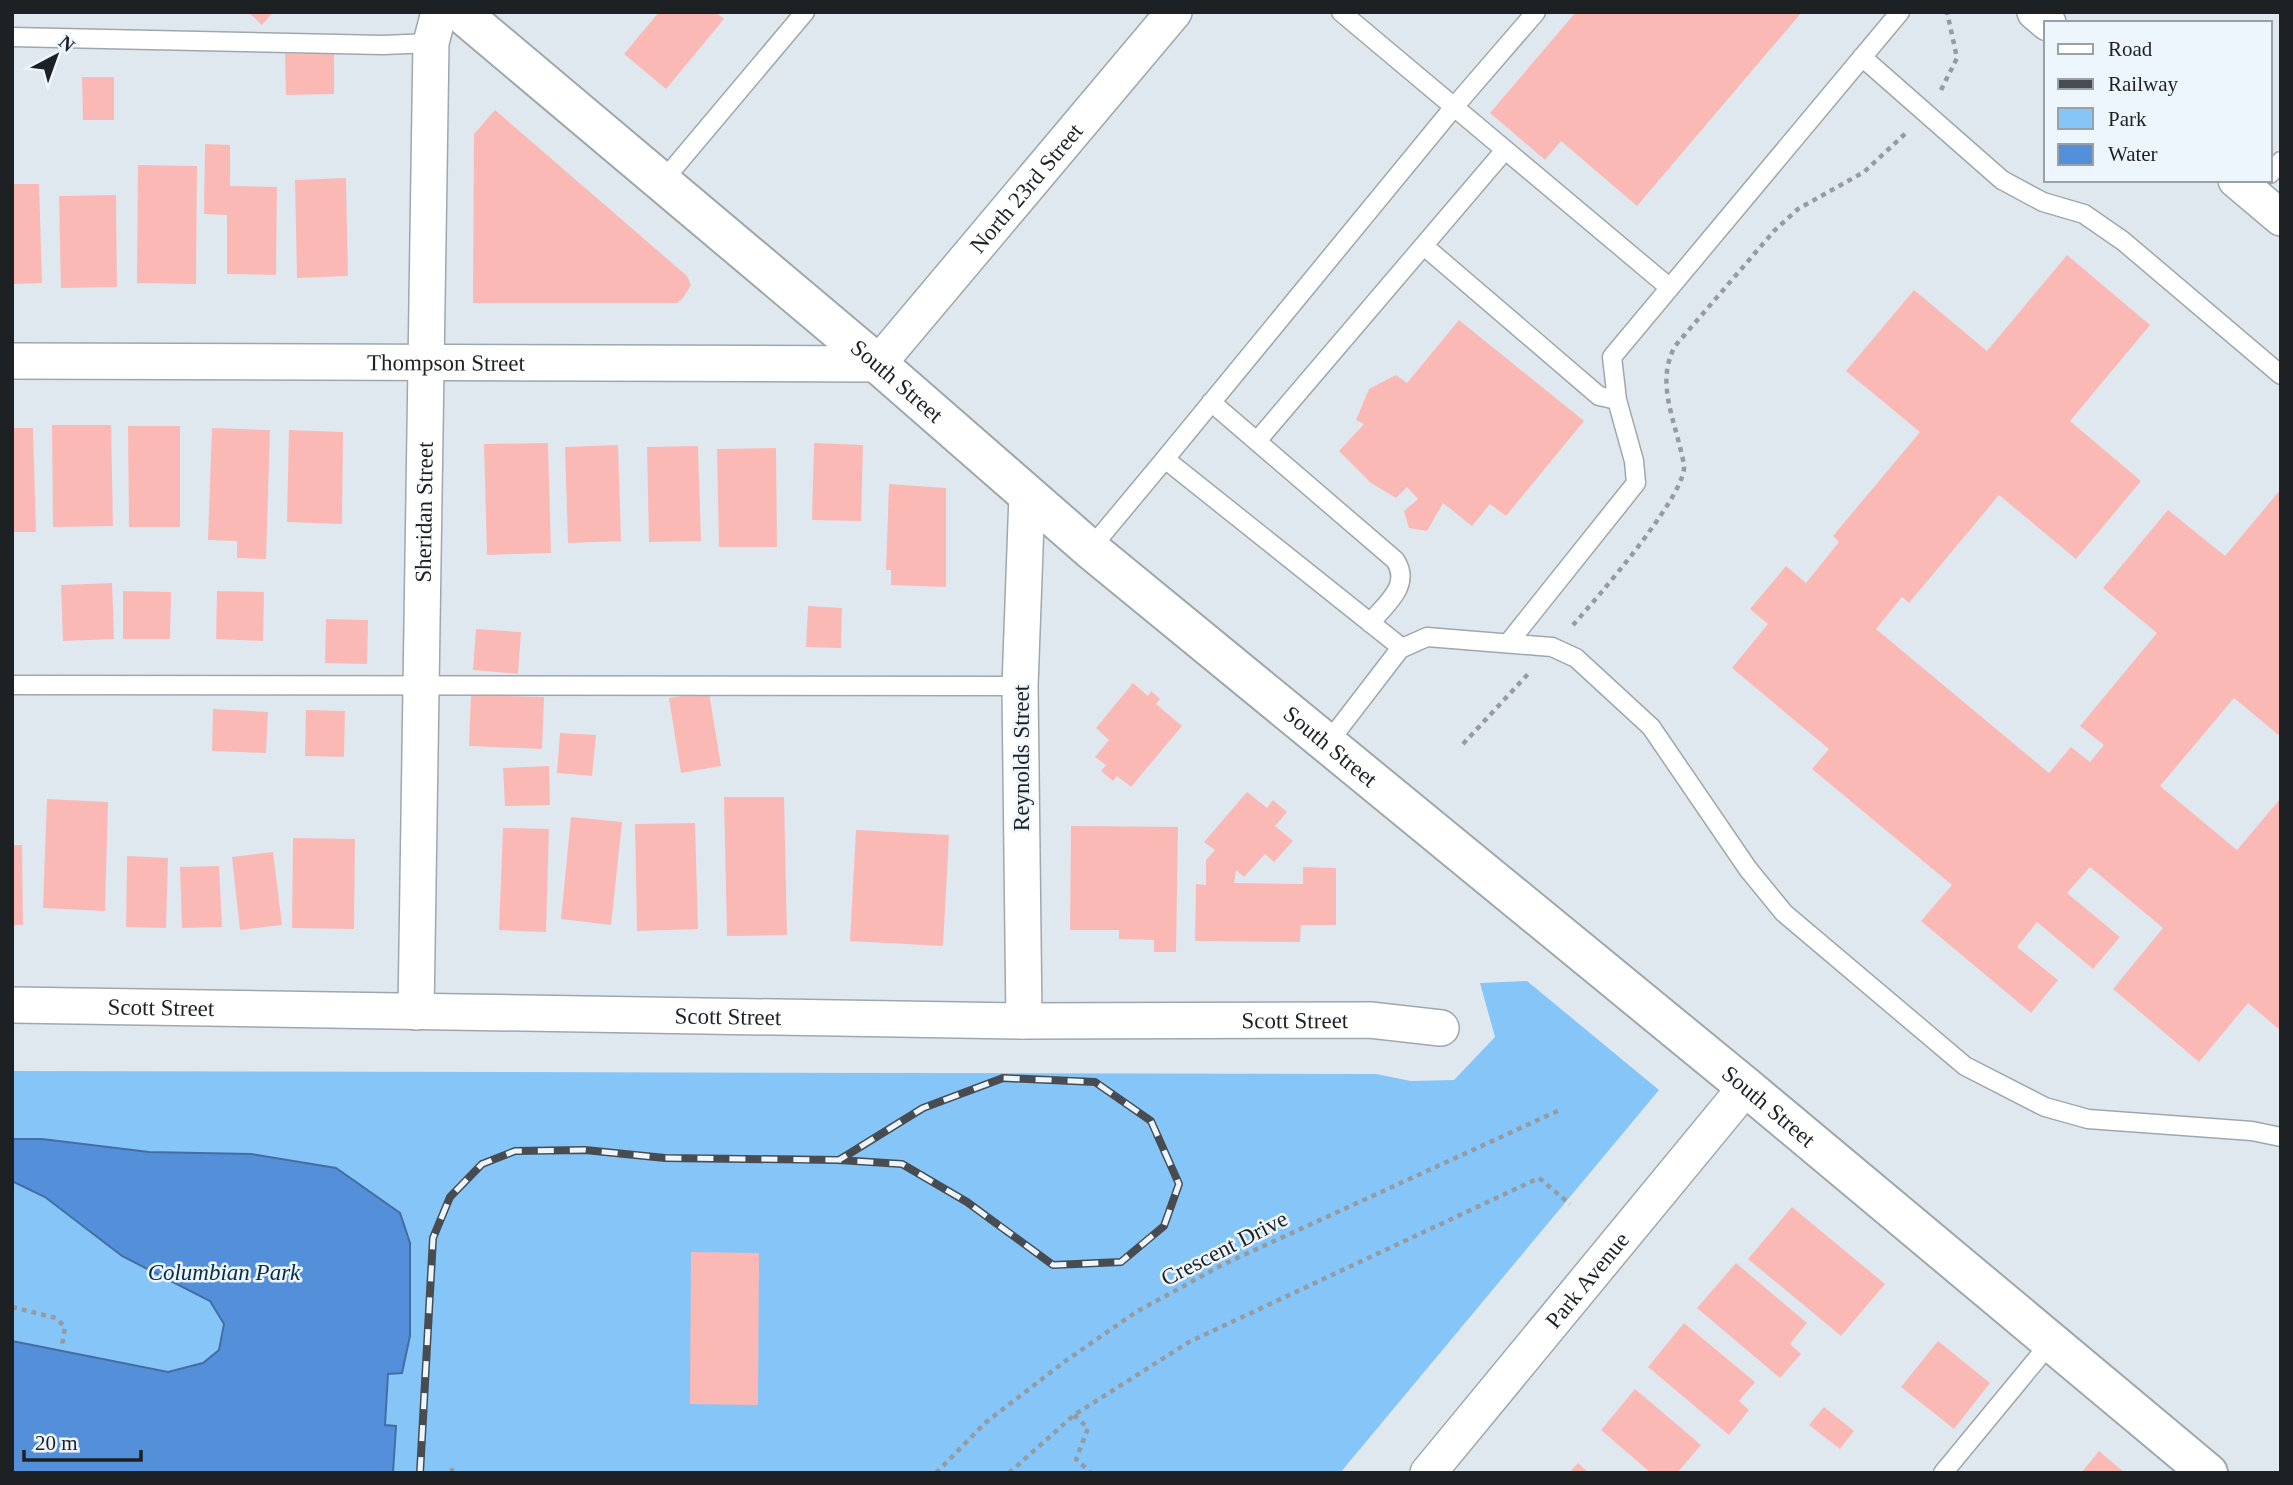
<svg xmlns="http://www.w3.org/2000/svg" width="2293" height="1485" font-family="Georgia,serif">
	<style>
		.green { fill: #86c5f8 }
		.water { fill: #548fda; stroke: #446ea3; stroke-width: 2 }
		.building { fill: #fbb9b6 }
		.lines { fill: none; stroke-linecap: round; stroke-linejoin: round }
		.lane-casing { stroke: #9fa7ae; stroke-width: 21 }
		.street-casing { stroke: #9fa7ae; stroke-width: 38 }
		.primary-casing { stroke: #9fa7ae; stroke-width: 42 }
		.path { stroke: #959ba1; stroke-width: 4.5; stroke-dasharray: 5 5; stroke-linecap: butt }
		.lane { stroke: #fff; stroke-width: 18 }
		.street { stroke: #fff; stroke-width: 35 }
		.primary { stroke: #fff; stroke-width: 38 }
		.rail-casing { stroke: #484c50; stroke-width: 8 }
		.rail { stroke: #edf5fd; stroke-width: 5; stroke-dasharray: 16; stroke-linecap: butt }
		.labels { text-anchor: middle; stroke-width: 5; stroke-linejoin: round; paint-order: stroke }
		.street-label { font-size: 23px; fill: #1e2123; stroke: #edf5fd }
		.park-label { font-size: 23px; font-style: italic; fill: #052c46; stroke: #edf5fd }
	</style>
	<rect width="100%" height="100%" fill="#e0e8ef"/>
	<!-- green -->
	<path class="green" d="M1527,981L1659,1090L1340,1473H12V1071L1376,1074L1411,1081L1454,1080L1495,1037L1480,983Z"/>
	<!-- water -->
	<path class="water" d="M12,1139H42L149,1152L251,1154L336,1168L400,1213L410,1243V1336L402,1373L388,1374L385,1425L396,1426L393,1473H12V1341L168,1372L203,1363L219,1350L224,1324L210,1301L122,1256L45,1197L12,1181Z"/>
	<!-- building -->
	<path class="building" d="M248,12H273L262,25Z
		M659,12H715L724,19L666,89L624,54Z
		M1576,12H1802L1637,206L1561,141L1545,160L1490,113Z
		M334,53V94L286,95L285,54Z
		M82,77H114V120H83Z
		M495,110L687,276L691,285L683,298L677,303H473L474,134Z
		M205,144L230,145V186L277,187L276,275L227,274V215L204,214Z
		M138,165L197,166L196,284L137,283Z
		M346,178L348,276L297,278L295,180Z
		M12,184H39L42,283L12,284Z
		M116,195L117,287L61,288L59,196Z
		M2067,255L2150,325L2070,421L2141,481L2076,559L1999,495L1909,603L1902,597L1876,629L2049,773L2071,747L2090,762L2104,745L2080,726L2157,633L2103,588L2168,510L2225,556L2281,489V737L2234,698L2160,786L2237,850L2281,798V1031L2248,1003L2199,1062L2113,989L2163,928L2090,867L2067,893L2120,937L2093,969L2037,922L2017,947L2058,980L2031,1013L1921,921L1952,885L1812,769L1829,749L1732,668L1768,624L1750,609L1786,566L1806,583L1839,542L1833,536L1920,432L1846,371L1914,290L1987,351Z
		M1459,320L1584,421L1506,516L1490,504L1472,526L1443,503L1427,531L1409,528L1404,511L1418,499L1407,487L1396,498L1371,483L1339,451L1364,424L1356,420L1369,389L1396,375L1407,383Z
		M52,425H111L113,526L53,527Z
		M128,426H180V527H129Z
		M12,428H33L36,532H12Z
		M212,428L270,430L266,559L237,558V541L208,540Z
		M289,430L343,432L342,524L287,522Z
		M548,443L551,553L487,555L484,444Z
		M814,443L863,445L861,521L812,520Z
		M618,445L621,541L568,543L565,447Z
		M698,446L701,541L649,542L647,447Z
		M776,448L777,547H719L717,449Z
		M889,484L946,488V587L891,585V570H886Z
		M112,583L114,639L63,641L61,585Z
		M123,591L171,592L170,639H123Z
		M217,591L264,592L263,641L216,639Z
		M808,606L842,608L841,648L806,647Z
		M326,619L368,620L367,664L325,663Z
		M476,629L521,632L518,674L473,670Z
		M1133,683L1148,696L1151,691L1160,699L1156,704L1182,726L1131,787L1117,776L1113,781L1101,771L1106,765L1095,757L1109,740L1096,728Z
		M709,692L721,766L681,773L669,698Z
		M471,695L544,697L542,749L469,746Z
		M213,709L268,712L266,753L212,751Z
		M306,710L345,711L344,757L305,756Z
		M560,733L596,735L592,776L557,773Z
		M549,766L550,805L505,806L503,768Z
		M1247,792L1267,808L1273,800L1287,812L1275,826L1293,841L1274,862L1265,854L1244,877L1236,870L1234,883L1303,884V867L1336,868V925H1301L1300,942L1195,941L1196,884L1206,885V860L1215,850L1204,842Z
		M724,797H784L787,935L727,936Z
		M47,799L108,802L105,911L43,908Z
		M571,817L622,822L611,925L561,919Z
		M695,823L698,929L637,931L635,824Z
		M1071,826L1178,827L1176,952H1154V940L1119,939V930H1070Z
		M503,828L549,829L546,932L499,930Z
		M856,830L949,835L943,946L850,941Z
		M293,838L355,839L354,929L292,928Z
		M12,845H22L23,925H12Z
		M273,852L282,925L240,930L232,857Z
		M127,856L168,858L166,928L126,927Z
		M219,866L222,927L182,928L180,867Z
		M1792,1207L1885,1284L1841,1336L1748,1259Z
		M691,1252L759,1253L758,1405L690,1404Z
		M1736,1263L1807,1323L1790,1344L1801,1354L1780,1378L1697,1308Z
		M1684,1323L1755,1382L1739,1401L1749,1410L1729,1435L1648,1367Z
		M1938,1341L1990,1383L1954,1429L1901,1387Z
		M1635,1389L1701,1445L1677,1473H1651L1601,1430Z
		M1824,1407L1854,1431L1840,1449L1809,1425Z
		M2099,1451L2125,1473H2081Z
		M1578,1463L1589,1473H1569Z"/>
	<g class="lines">
		<defs>
			<path id="lane" d="M1341,12L1670,288
				M12,37L383,45L431,43
				M1862,57L2002,180L2043,202L2084,214L2123,241L2281,375
				M2270,174L2281,161
				M662,182L805,12
				M1424,246L1599,396L1617,400
				M1211,402L1395,560C1412,585 1386,604 1370,623
				M1257,441L1505,150
				M1165,459L1454,107L1536,12
				M1090,549L1165,459L1402,648
				M1509,642L1636,483L1634,461L1617,400L1612,357L1900,12
				M12,685L1020,686
				M1327,744L1400,649L1427,637L1552,647L1576,658L1651,727L1748,869L1784,913L1965,1066L2045,1107L2088,1119L2252,1131L2281,1137
				M1943,1473L2051,1342"/>
			<g id="street">
				<path d="M2035,12L2048,23"/>
				<path d="M2236,180L2281,218"/>
				<path id="s1" d="M12,361L878,364L1174,12"/>
				<path id="s2" d="M12,1005L1024,1021L1370,1020L1441,1028"/>
				<path id="s3" d="M416,1012L431,43L439,12"/>
				<path d="M1024,1021L1020,686L1027,495"/>
				<path id="s4" d="M1428,1473L1746,1087"/>
			</g>
			<g id="primary">
				<path id="s5" d="M460,12L878,364L1090,549L1746,1087L2208,1473"/>
			</g>
		</defs>
		<!-- lane casing -->
		<use href="#lane" class="lane-casing"/>
		<!-- street casing -->
		<use href="#street" class="street-casing"/>
		<!-- primary casing -->
		<use href="#primary" class="primary-casing"/>
		<!-- path -->
		<path class="path" d="M1941,90L1957,58L1947,12
			M1573,625C1598,597 1680,502 1684,469C1684,461 1681,452 1679,443C1670,408 1658,378 1675,346L1774,231L1798,209L1864,172L1907,132
			M1463,744L1529,673
			M12,1307L56,1318L65,1327L62,1345
			M1074,1415L1088,1428L1076,1459L1091,1473
			M452,1473V1463
			M936,1473L985,1423L1064,1362L1136,1312L1222,1265L1562,1109
			M1009,1473L1074,1415L1189,1342L1539,1178L1570,1204"/>
		<!-- lane -->
		<use href="#lane" class="lane"/>
		<!-- street -->
		<use href="#street" class="street"/>
		<!-- primary -->
		<use href="#primary" class="primary"/>
		<defs>
			<path id="rail" d="M420,1473L433,1238L450,1197L482,1164L515,1151L585,1150L665,1158L839,1160L902,1164L967,1202L1053,1265L1121,1262L1164,1226L1179,1184L1151,1121L1095,1082L1003,1078L923,1108L839,1160"/>
		</defs>
		<!-- rail casing -->
		<use href="#rail" class="rail-casing"/>
		<!-- rail -->
		<use href="#rail" class="rail"/>
	</g>
	<g class="labels">
		<!-- street labels -->
		<g class="street-label">
			<text dy="8" stroke="none"><textPath href="#s1" startOffset="1096">North 23rd Street</textPath></text>
			<text dy="8" stroke="none"><textPath href="#s1" startOffset="434">Thompson Street</textPath></text>
			<text dy="8" stroke="none"><textPath href="#s5" startOffset="572">South Street</textPath></text>
			<text dy="8" stroke="none"><textPath href="#s3" startOffset="500">Sheridan Street</textPath></text>
			<text dy="8" stroke="none"><textPath href="#s5" startOffset="1139">South Street</textPath></text>
			<text transform="translate(1021 758) rotate(-90)" y="8">Reynolds Street</text>
			<text dy="8" stroke="none"><textPath href="#s2" startOffset="149">Scott Street</textPath></text>
			<text dy="8" stroke="none"><textPath href="#s2" startOffset="716">Scott Street</textPath></text>
			<text dy="8" stroke="none"><textPath href="#s2" startOffset="1283">Scott Street</textPath></text>
			<text dy="8" stroke="none"><textPath href="#s5" startOffset="1706">South Street</textPath></text>
			<text transform="translate(1224 1248) rotate(-27)" y="8">Crescent Drive</text>
			<text dy="8" stroke="none"><textPath href="#s4" startOffset="250">Park Avenue</textPath></text>
		</g>
		<!-- park labels -->
		<g class="park-label">
			<text x="224" y="1280">Columbian Park</text>
		</g>
	</g>
	<!-- border -->
	<rect width="2293" height="1485" fill="none" stroke="#1e2123" stroke-width="28"/>
	<!-- legend -->
	<rect x="2044" y="21" width="228" height="161" fill="#edf5fd" stroke="#9aa0a6" stroke-width="2"/>
	<rect x="2058" y="44" width="35" height="10" fill="#ffffff" stroke="#9aa0a6" stroke-width="2"/>
	<text x="2108" y="56" font-size="21" fill="#1e2123">Road</text>
	<rect x="2058" y="79" width="35" height="10" fill="#484c50" stroke="#9aa0a6" stroke-width="2"/>
	<text x="2108" y="91" font-size="21" fill="#1e2123">Railway</text>
	<rect x="2058" y="108" width="35" height="21" fill="#86c5f8" stroke="#9aa0a6" stroke-width="2"/>
	<text x="2108" y="126" font-size="21" fill="#1e2123">Park</text>
	<rect x="2058" y="144" width="35" height="21" fill="#548fda" stroke="#9aa0a6" stroke-width="2"/>
	<text x="2108" y="161" font-size="21" fill="#1e2123">Water</text>
	<!-- north arrow -->
	<g transform="translate(56 56) rotate(41)" stroke="#edf5fd" stroke-width="5" paint-order="stroke">
	<path d="M0-5L12 26L0 18L-12 26Z" fill="#1e2123"/>
	<text y="-10" font-size="19" font-weight="bold" text-anchor="middle" fill="#1e2123">N</text>
	</g>
	<!-- scale -->
	<path d="M24 1450v10h117v-10" fill="none" stroke="#1e2123" stroke-width="3.5"/>
	<text x="35" y="1450" font-size="21" fill="#1e2123" stroke="#edf5fd" stroke-width="5" paint-order="stroke">20 m</text>
</svg>
